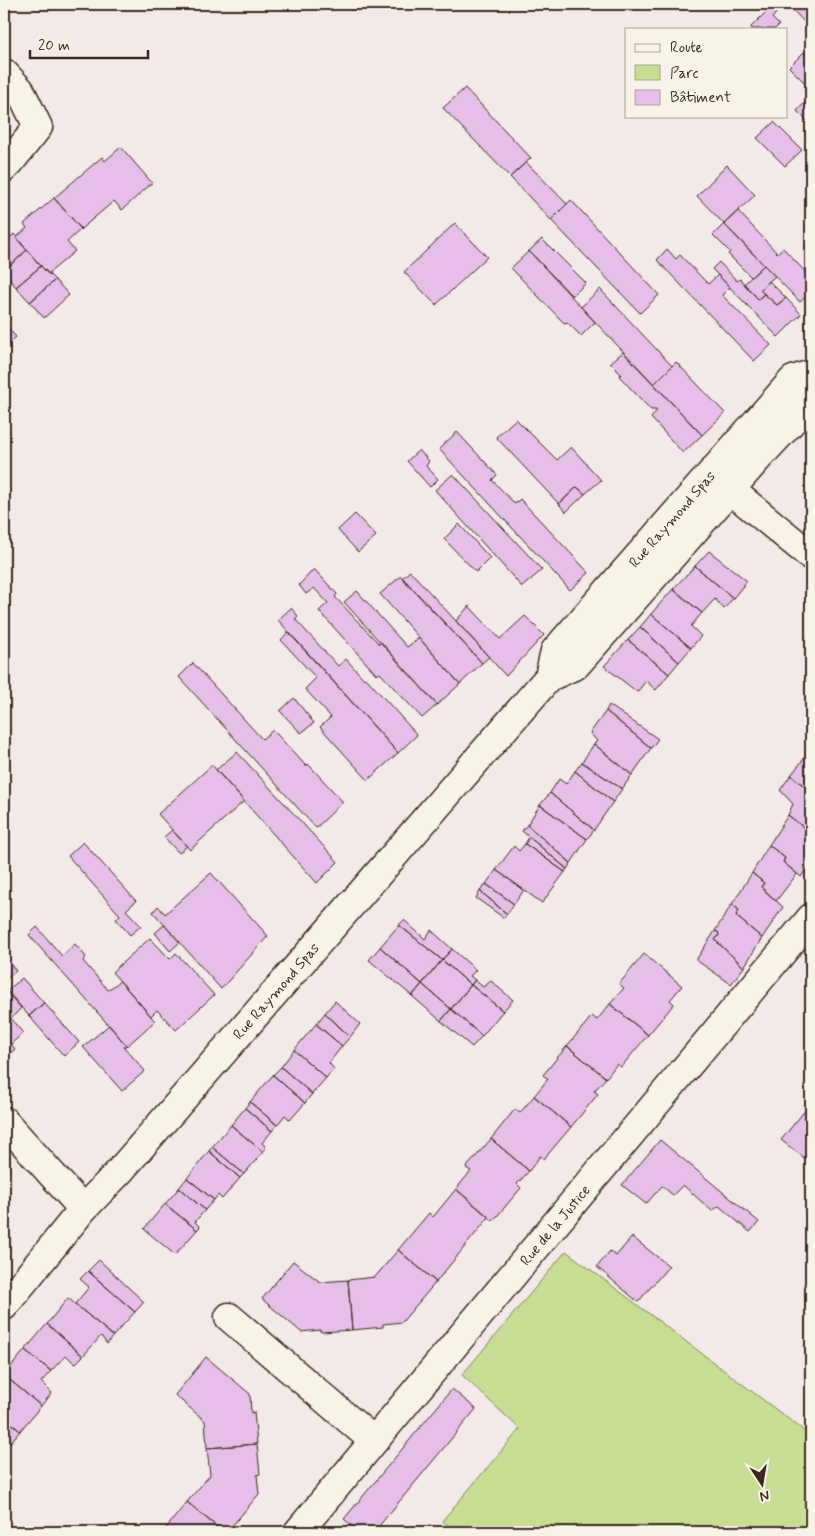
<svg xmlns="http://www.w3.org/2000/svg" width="815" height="1536" font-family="Mynerve,sans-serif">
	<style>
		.green { fill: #c6dd93; stroke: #808458 }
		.building { fill: #e5bfe8; stroke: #3b2a1e }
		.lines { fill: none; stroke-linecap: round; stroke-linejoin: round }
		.minor-casing { stroke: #3b2a1e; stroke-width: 31 }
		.minor { stroke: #f7f3e8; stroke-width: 28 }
		.labels { text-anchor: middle; stroke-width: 4; stroke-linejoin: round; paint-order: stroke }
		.street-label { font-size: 15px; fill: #3b2a1e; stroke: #f7f3e8 }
	</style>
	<rect width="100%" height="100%" fill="#f3e9e8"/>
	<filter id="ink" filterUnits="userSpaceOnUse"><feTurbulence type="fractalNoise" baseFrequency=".02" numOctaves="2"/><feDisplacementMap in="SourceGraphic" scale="10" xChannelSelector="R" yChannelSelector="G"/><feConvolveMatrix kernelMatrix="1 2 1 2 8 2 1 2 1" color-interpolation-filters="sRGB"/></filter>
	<g filter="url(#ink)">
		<!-- green -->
		<path class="green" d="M566,1251L811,1436V1532H458L442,1521L520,1429L462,1375Z"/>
		<!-- building -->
		<path class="building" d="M787,4H811V29Z
			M772,6L778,11L772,18L779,25L775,29H752L751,27Z
			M804,52L811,60V89L789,67Z
			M465,88L531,158L510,177L443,108Z
			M811,96V125L797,111Z
			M774,122L802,150L785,166L757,138Z
			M121,147L152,183L122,210L114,201L81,229L54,198L102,157L105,161Z
			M526,162L567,204L551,220L510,177Z
			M727,165L755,195L724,224L697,196Z
			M54,198L81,229L67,242L75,251L48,274L16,238L27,228L24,224Z
			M571,200L659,295L640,313L551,220Z
			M738,211L777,253L783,248L811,278V292L800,302L724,224Z
			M455,223L487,257L436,305L404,272Z
			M724,224L764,265L751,277L728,254L730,252L713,235Z
			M14,234L27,250L4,271V243Z
			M542,239L586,283L572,296L529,251Z
			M667,249L676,259L680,255L708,284L718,275L730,287L722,295L771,345L754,361L657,260Z
			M27,250L41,266L16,287L4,273V271Z
			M529,251L595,322L581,336L567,322L564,323L511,268Z
			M719,262L737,281L740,279L758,299L764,294L777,305L786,298L801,314L778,337L712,269Z
			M764,265L775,276L760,290L764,294L758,299L744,284Z
			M41,266L55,280L30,302L16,287Z
			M55,280L69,295L44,318L30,302Z
			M769,281L786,298L777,305L760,290Z
			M600,289L672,366L654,384L581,307Z
			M4,323L16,337L4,348Z
			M623,352L702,435L683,453L651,418L657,410H651L619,376L621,374L610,363Z
			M676,362L725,413L702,435L654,384Z
			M516,419L557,460L571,447L601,480L585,494L577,487L559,504L496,437Z
			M457,432L497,475L492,480L515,504L520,499L589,573L570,590L439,449Z
			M419,450L429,461L426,466L438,479L430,487L407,461Z
			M453,474L542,570L522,587L435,490Z
			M577,487L585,494L566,512L559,504Z
			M355,514L376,536L358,552L338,530Z
			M459,524L490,558L476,572L444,539Z
			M709,551L747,581L733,598L695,566Z
			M695,566L733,598L724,609L715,599L702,613L673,589Z
			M314,569L337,594L335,597L379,644L381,642L437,705L422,718L380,673L377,675L319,611L328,603L314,588L306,594L299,585Z
			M410,571L489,657L482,663L402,578Z
			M401,576L482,663L460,684L380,594Z
			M673,589L702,613L691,626L701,636L691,648L651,614Z
			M357,591L407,647L419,638L460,684L437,705L344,602Z
			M469,606L500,639L525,616L544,635L506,676L456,621Z
			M291,608L298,616L295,619L338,666L346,659L364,679L366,678L417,735L398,753L278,620Z
			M651,614L691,648L679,662L640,627Z
			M640,627L679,662L669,674L628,640Z
			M288,632L398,753L368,780L320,727L331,717L305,689L316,678L281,640Z
			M628,640L669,674L656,690L646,681L637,692L604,666Z
			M193,663L262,739L273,730L306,766L308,764L343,802L316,828L179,677Z
			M294,698L314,723L301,733L280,711Z
			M609,705L658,739L651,748L606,711Z
			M606,711L651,748L632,775L594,744L597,741L590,733Z
			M594,744L632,775L622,789L582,762Z
			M811,750V792L791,775Z
			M237,752L338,862L317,883L216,770Z
			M582,762L622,789L613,802L575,771Z
			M212,765L244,801L190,850L158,814Z
			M575,771L613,802L594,830L550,793L559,779L566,784Z
			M791,775L811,792V842L804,836L808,831L788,815L793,804L780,790Z
			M550,793L594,830L587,839L540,805Z
			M540,805L587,839L571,863L527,825Z
			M788,815L808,831L804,836L811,842V862L801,877L783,862L785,858L769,845Z
			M527,825L571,863L567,869L522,831Z
			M172,830L187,846L179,853L164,837Z
			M529,837L567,869L565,872L525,844Z
			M83,842L136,901L126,910L141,926L130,935L116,919L120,915L68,856Z
			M525,844L565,872L542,903L496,870L514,846L519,851Z
			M769,845L785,858L783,862L797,874L776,901L761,887L764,883L752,873Z
			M496,870L524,890L514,904L486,884Z
			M211,873L268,936L221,989L153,912L158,906L165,914Z
			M752,873L764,883L761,887L783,907L762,938L736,916L739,910L732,904Z
			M486,884L514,904L507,914L480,891Z
			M480,891L507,914L504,918L476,898Z
			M732,904L739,910L736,916L762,938L744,967L715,940L719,935L718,932L715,931Z
			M404,920L425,939L431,930L452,949L442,960L399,925Z
			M164,925L180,942L170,951L155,933Z
			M399,925L442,960L422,984L380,947Z
			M37,927L62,956L75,944L86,957L83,961L108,990L120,981L155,1021L127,1046L29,935Z
			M715,931L718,932L719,935L715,940L744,967L731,984L696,960Z
			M150,938L170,959L176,953L214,995L176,1030L157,1010L151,1016L112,972Z
			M380,947L422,984L412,996L369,960Z
			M452,949L476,970L470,976L475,980L471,985L442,960Z
			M644,954L682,986L670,1000L674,1004L648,1035L610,1004L624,988L619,984Z
			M7,960L16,971L4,981V963Z
			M442,960L471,985L451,1009L422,984Z
			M22,978L44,1003L29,1016L7,991Z
			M475,980L483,987L491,981L513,1000L503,1011L471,985Z
			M422,984L451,1009L441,1021L412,996Z
			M471,985L503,1011L482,1036L451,1009Z
			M5,990L21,1008L5,1025L4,1024V992Z
			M335,1001L360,1024L350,1037L325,1013Z
			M44,1003L79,1042L64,1056L29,1016Z
			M610,1004L648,1035L621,1067L617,1064L606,1078L567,1046L592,1016L597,1020Z
			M451,1009L482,1036L472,1047L441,1021Z
			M325,1013L350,1037L342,1046L316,1024Z
			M11,1019L23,1033L11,1044L15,1049L4,1059V1024L5,1025Z
			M316,1024L342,1046L329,1063L334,1069L326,1078L294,1050Z
			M109,1025L126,1045L124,1047L145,1071L122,1091L83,1047Z
			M567,1046L606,1078L594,1091L598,1094L571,1127L534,1096L548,1079L543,1075Z
			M294,1050L326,1078L312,1094L281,1067Z
			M281,1067L312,1094L305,1103L273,1075Z
			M273,1075L305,1103L290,1120L285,1115L277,1125L250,1102Z
			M534,1096L571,1127L544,1159L540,1156L529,1171L491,1139L515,1109L520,1113Z
			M250,1102L277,1125L272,1131L245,1108Z
			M811,1103V1163L781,1140Z
			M245,1108L272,1131L262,1143L265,1146V1150L263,1152L231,1125Z
			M231,1125L263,1152L244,1174L212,1147Z
			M491,1139L529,1171L517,1184L521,1188L493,1221L456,1189L471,1171L466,1168Z
			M660,1140L759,1222L750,1232L719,1206L712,1211L683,1185L673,1195L662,1186L646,1204L622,1185Z
			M212,1147L244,1174L240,1178L209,1151Z
			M209,1151L240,1178L222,1199L218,1195L214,1200L187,1178Z
			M187,1178L214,1200L205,1210L179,1188Z
			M179,1188L205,1210L195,1222L200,1227L197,1230L165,1204Z
			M456,1189L489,1217L436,1282L398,1250L429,1213L433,1217Z
			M165,1204L197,1230L175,1255L144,1229Z
			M632,1237L669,1266L638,1302L597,1267L610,1251L616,1256Z
			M398,1250L436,1282L402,1322L383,1324V1327L352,1330L348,1280L375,1277Z
			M99,1260L144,1302L135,1312L88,1271Z
			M293,1261L320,1282L348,1280L352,1330L321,1332L320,1330L301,1332L262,1299Z
			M88,1271L135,1312L113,1336L75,1304L89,1287L80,1279Z
			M68,1298L113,1336L107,1344L101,1336L83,1356L47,1324Z
			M47,1324L83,1356L75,1364L66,1355L51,1371L25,1350Z
			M25,1350L51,1371L41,1382L52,1393L41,1406L4,1375Z
			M206,1357L250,1394L251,1413L254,1412L257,1444L207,1448L205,1421L175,1395Z
			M4,1375L41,1406L20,1431L4,1417Z
			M452,1389L476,1409L374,1532H359L344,1519Z
			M4,1417L20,1431L9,1444L4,1438Z
			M257,1444L260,1474L257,1475L259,1494L227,1532H223L187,1502L210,1475L207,1448Z
			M187,1502L223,1532H163Z"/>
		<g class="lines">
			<defs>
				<path id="minor" d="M4,73L20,90L38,127L10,162L4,168
					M716,478L811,556
					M549,677L555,651L793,380L811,374
					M4,1121L83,1209
					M4,1306L83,1209L119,1172L549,677L576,665L759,457L811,401
					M229,1317L374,1441
					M298,1532L811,918"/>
			</defs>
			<!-- minor casing -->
			<use href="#minor" class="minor-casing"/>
			<!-- minor -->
			<use href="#minor" class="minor"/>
		</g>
	</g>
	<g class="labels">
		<!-- street labels -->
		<g class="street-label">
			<text transform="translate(672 519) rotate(-49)" y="5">Rue Raymond Spas</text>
			<text transform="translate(276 991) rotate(-49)" y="5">Rue Raymond Spas</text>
			<text transform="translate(555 1225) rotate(-50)" y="5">Rue de la Justice</text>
		</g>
	</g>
	<!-- margin -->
	<rect width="815" height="1536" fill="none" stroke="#f7f3e8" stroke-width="20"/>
	<rect x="10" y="10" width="795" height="1516" fill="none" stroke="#3b2a1e" stroke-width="2" filter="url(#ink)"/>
	<!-- legend -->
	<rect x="625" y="28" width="162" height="90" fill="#f7f3e8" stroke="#aca397"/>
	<rect x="635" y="44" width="25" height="8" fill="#f7f3e8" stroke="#aca397"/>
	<text x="670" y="52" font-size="15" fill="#3b2a1e">Route</text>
	<rect x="635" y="65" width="25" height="15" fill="#c6dd93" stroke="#aca397"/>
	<text x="670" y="78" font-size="15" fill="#3b2a1e">Parc</text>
	<rect x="635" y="90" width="25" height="15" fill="#e5bfe8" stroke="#aca397"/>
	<text x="670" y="102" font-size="15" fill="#3b2a1e">Bâtiment</text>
	<!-- north arrow -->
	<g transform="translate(762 1484) rotate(168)" stroke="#f7f3e8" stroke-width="4" paint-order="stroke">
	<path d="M0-4L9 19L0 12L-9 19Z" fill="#3b2a1e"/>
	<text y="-8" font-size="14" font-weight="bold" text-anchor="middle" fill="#3b2a1e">N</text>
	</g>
	<!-- scale -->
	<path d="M30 50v8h118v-8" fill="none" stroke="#3b2a1e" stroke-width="2.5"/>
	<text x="38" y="50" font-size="15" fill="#3b2a1e" stroke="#f7f3e8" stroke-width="4" paint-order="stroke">20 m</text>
</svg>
